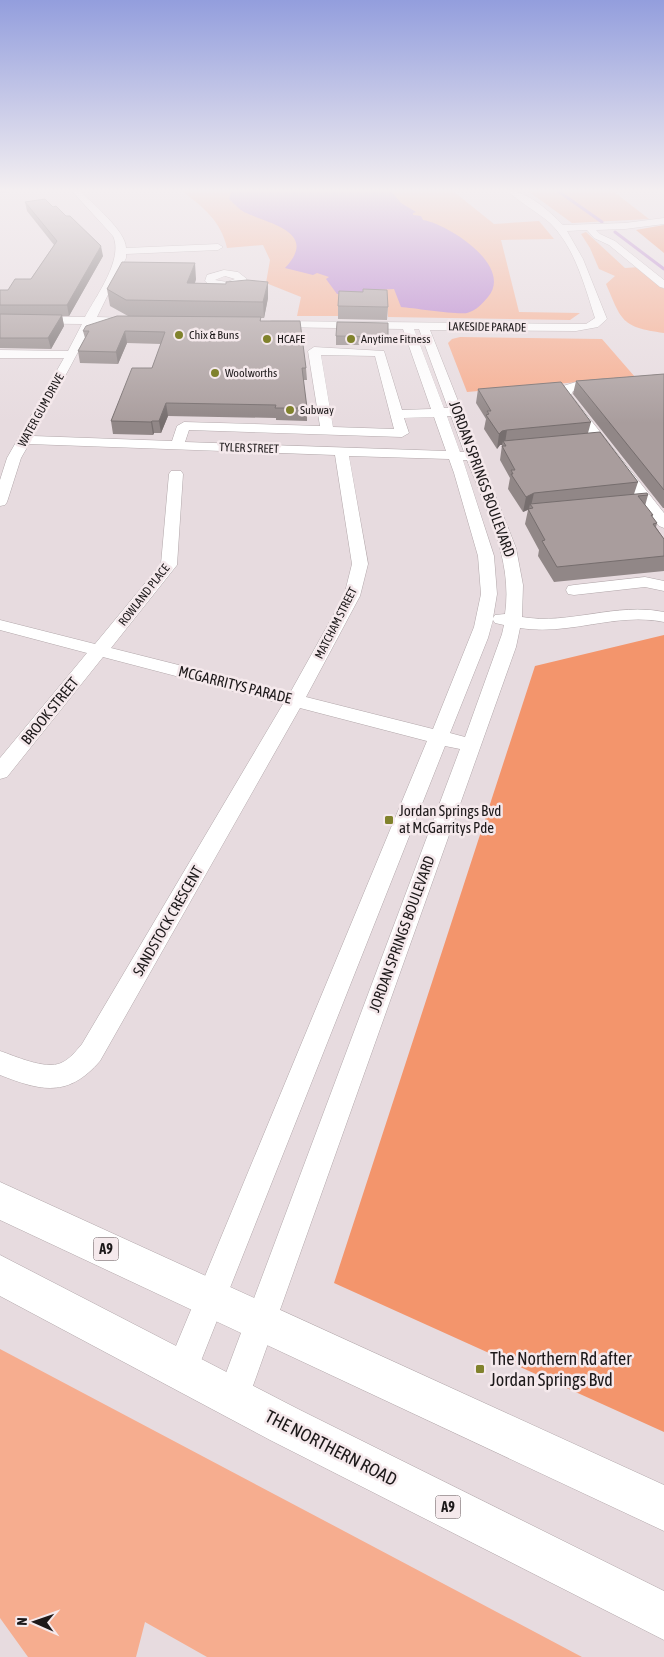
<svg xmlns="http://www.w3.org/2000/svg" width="664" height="1657" font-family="'Asap Condensed',sans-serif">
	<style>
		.green { fill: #f6ad8f }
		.forest { fill: #f3956c }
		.water { fill: #b47dcc }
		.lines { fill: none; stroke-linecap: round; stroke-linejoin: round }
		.stream { stroke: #b47dcc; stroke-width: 3 }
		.minor-casing { stroke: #b2a7aa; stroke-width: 1 }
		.highway-casing { stroke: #b2a7aa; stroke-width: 1 }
		.minor { fill: #fff; fill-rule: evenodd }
		.highway { fill: #fff; fill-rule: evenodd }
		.wall { fill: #918787 }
		.shaded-wall { fill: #766e6e }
		.building { fill: #a99d9d; stroke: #766e6e }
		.poi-dot { fill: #80822c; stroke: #f5e9ec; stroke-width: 2 }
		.labels { text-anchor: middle; stroke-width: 5; stroke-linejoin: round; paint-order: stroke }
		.far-street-label { font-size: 12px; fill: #1d191a; stroke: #f5e9ec }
		.far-poi-label { font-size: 12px; fill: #1d191a; stroke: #f5e9ec; text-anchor: start }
		.shield { fill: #f5e9ec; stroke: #5e5759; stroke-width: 1 }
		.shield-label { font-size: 14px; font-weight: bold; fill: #1d191a }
		.street-label { font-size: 15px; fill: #1d191a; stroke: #f5e9ec }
		.poi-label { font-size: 15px; fill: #1d191a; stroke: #f5e9ec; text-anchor: start }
		.near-poi-label { font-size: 18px; fill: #1d191a; stroke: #f5e9ec; text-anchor: start }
		.near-street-label { font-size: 18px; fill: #1d191a; stroke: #f5e9ec }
	</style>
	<rect width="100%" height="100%" fill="#e7dbdf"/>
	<!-- green -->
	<path class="green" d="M182,191H453L494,224L539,221L554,239L501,240L519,312L580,313L570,320L388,317L387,302L338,316H297L301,297L266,283L270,260L263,245L227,248C221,221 203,207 182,191Z
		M528,191H613L649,219L572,223Z
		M586,232L625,268L640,267L664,289V333C621,327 622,321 606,284L615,276L599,269L590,248L581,234Z
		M460,337L602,339L635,377L467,392L448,343L452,339Z
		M0,1349L582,1657H207L145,1622L136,1657H28L0,1618Z"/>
	<!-- forest -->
	<path class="forest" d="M664,225V253L636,230Z
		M664,635V1432L334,1283L535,666Z"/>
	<!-- water -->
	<path class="water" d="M231,191H391L401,203L416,212L413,213V215L421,216L423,220C448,224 514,266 488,297C482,304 477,310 467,313C457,315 414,308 401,307L394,289L374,290V293L337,294L326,279L329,277L317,273L313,275L285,268C319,232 270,224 244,212C239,209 234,204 229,199Z"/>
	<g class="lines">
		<!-- stream -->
		<path class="stream" d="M0,191H6
			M558,191L602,222
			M615,232L664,269"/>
		<defs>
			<path id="minor" d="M72,191H80C92,203 126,231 126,248L218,244L223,247L218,250L126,254V258L97,317L128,318L134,321L128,324H93L33,436L172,441L177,426L184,422L320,426L308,351L314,347L384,351L402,410L431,409L403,329L271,327L265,324L271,321L586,324L595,318C585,287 575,248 551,224C541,214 515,200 509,191C528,191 550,212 563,225L625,223L664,218V224L625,229L596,230L600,234L615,241L664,280V288L660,287L609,245L594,238L587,230L567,231L583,259L607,319L598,327L576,331L430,330L516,548L523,585L522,617C570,625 616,602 664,612V622C615,612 571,636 520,628L516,647L249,1397L245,1409L233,1413L221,1409L217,1397L460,749L445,746L193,1381L182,1386L171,1381L166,1370L427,741L300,708L100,1061C68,1098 41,1091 0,1075V1051C15,1056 45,1070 61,1063C70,1059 76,1051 82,1044L283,704L103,657L7,777L0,779V758L87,653L0,630V620L95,644L161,564L169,474L171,471H181L183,474L177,565L111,648L290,693L344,596L352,564L335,455L29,444L21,458L7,502L5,505L0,506V480L7,458L64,358H0V350L68,351L82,324L0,323V317H85C96,296 124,259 113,236ZM414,329H419L448,408H444ZM321,355L375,356L394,429L333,427ZM447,416H451L464,452H460ZM434,417L446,451L185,442L189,430L402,437L409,433L404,418ZM349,456L449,459L454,473L478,556L481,594L474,627L433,729L306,697L360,596L368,564ZM463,460H467C486,509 513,560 505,614L495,615L493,618L497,594L494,556ZM493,620L495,623L504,625L502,634L465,737L450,733L488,638Z
				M224,270L238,272L247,279C237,291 216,292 205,281L207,275ZM225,276L235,279L227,282L215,280Z
				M604,379L610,383L608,386L573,391L571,395L664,513V528L659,526L559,395L563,386L576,382Z
				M645,577L664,581V591L645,587L574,595L568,594L566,590L568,586L574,585Z"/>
			<path id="highway" d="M0,1182L664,1485V1531L0,1220Z
				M0,1255L300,1410L664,1591V1640L270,1440L0,1296Z"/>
		</defs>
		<!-- minor casing -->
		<use href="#minor" class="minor-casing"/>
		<!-- highway casing -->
		<use href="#highway" class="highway-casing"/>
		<!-- minor -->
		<use href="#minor" class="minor"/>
		<!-- highway -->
		<use href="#highway" class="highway"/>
	</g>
	<!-- wall -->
	<path class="wall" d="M25,202L103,256L69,316H62L64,326L51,349L0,348V290H8L31,279L54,245L27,211Z
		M196,279L195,283L268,298L264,318H261V321L306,368L307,380H303L307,408V421L276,420V418L168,416L161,433H154L153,435L113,434L111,421L152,368L161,344L127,343L118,364L80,363L78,351L85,338L83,331L128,316L110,306L107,289Z
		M338,306L388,307L387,320L338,319Z
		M336,336L388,337L387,345H336Z
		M664,374V508H663L573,394L576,381Z
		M478,389L591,422L588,433L638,482L634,494L648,495L645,506L653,515L652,517L657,523L656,527L664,539V571L554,582L538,556L539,550L525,524L528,510L523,512L508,489L510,478L500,460L502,445H500L497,449L484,429L486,419L476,403Z"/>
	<!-- shaded-wall -->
	<path class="shaded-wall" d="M101,246L103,256L69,316L67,305Z
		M195,263L196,279L189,300L187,283Z
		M268,282V298L264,318L263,302Z
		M62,315L64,326L51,349L48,338Z
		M125,331L127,343L118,364L116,352Z
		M166,403L168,416L161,433L159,421Z
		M152,421L154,433L153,435L151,422Z
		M507,430L505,443L503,441L502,445H500L497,449L499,434L502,431Z
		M534,493L531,506L530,504L529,509L523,512L526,497Z"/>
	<!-- building -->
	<path class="building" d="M45,199L53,207L56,206L66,216H70L101,246L67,305H0V290H8L15,279H31L57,241L25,202Z
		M122,262L195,263L187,283L226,284V282L247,280L268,282L263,302L126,300L107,289Z
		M363,289L387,290L388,307L338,306L339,291L363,292Z
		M0,314L62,315L48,338H0Z
		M117,316L261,317L260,321H300L306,368H302L307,408H275L276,405L166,403L159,421H152L151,422L111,421L132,368H152L165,332L125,331L116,352L78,351L89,331H83L86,326Z
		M337,322L388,323V337L336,336Z
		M664,374V490L576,381Z
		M561,382L591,422L507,430L502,431L499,434L486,415L489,414L487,411H491L478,389Z
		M600,432L638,482L534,493L526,497L511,474H513L511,470H515L502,446H506L503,441Z
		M647,493L648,495L638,496L653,515H651L657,523L653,524L664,539V556L557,567L542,541L545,540L528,509L533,508L530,504Z"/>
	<!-- sky -->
	<linearGradient id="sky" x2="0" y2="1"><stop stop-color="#939edd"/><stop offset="0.45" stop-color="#f4eff1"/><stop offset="1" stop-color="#f4eff1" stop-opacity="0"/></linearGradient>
	<rect width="664" height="423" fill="url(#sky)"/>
	<!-- markers -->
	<g class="poi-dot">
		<circle cx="179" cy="335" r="5"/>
		<circle cx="267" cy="339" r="5"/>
		<circle cx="351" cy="339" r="5"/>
		<circle cx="215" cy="373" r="5"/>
		<circle cx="290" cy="410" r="5"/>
		<rect x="384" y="815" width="10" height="10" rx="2.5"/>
		<rect x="475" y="1364" width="10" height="10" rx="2.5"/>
	</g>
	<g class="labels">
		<!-- far-street labels -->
		<g class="far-street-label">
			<text transform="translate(487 327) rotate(1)" y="4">LAKESIDE PARADE</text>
			<text transform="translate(41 410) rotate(-61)" y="4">WATER GUM DRIVE</text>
			<text transform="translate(249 448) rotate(2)" y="4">TYLER STREET</text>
			<text transform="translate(144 595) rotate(-52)" y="4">ROWLAND PLACE</text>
			<text transform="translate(336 623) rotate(-63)" y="4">MATCHAM STREET</text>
		</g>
		<!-- far-poi labels -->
		<g class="far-poi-label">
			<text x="189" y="339">Chix &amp; Buns</text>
			<text x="277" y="343">HCAFE</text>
			<text x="361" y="343">Anytime Fitness</text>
			<text x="225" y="377">Woolworths</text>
			<text x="300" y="414">Subway</text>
		</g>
		<!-- shield labels -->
		<g class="shield">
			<rect x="93.5" y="1237.5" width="25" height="23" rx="4"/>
			<rect x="435.5" y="1495.5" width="25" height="23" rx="4"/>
		</g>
		<g class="shield-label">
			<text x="106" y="1254">A9</text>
			<text x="448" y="1512">A9</text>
		</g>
		<!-- street labels -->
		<g class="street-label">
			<text transform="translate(482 479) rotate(70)" y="5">JORDAN SPRINGS BOULEVARD</text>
			<text transform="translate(235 685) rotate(14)" y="5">MCGARRITYS PARADE</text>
			<text transform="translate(50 711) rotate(-51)" y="5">BROOK STREET</text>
			<text transform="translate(168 921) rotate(-60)" y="5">SANDSTOCK CRESCENT</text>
			<text transform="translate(402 934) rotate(-70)" y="5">JORDAN SPRINGS BOULEVARD</text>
		</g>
		<!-- poi labels -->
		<g class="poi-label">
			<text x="399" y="816">Jordan Springs Bvd<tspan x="399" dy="17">at McGarritys Pde</tspan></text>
		</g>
		<!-- near-poi labels -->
		<g class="near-poi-label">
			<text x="490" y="1365">The Northern Rd after<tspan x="490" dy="21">Jordan Springs Bvd</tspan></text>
		</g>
		<!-- near-street labels -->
		<g class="near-street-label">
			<text transform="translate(331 1448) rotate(27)" y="6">THE NORTHERN ROAD</text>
		</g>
	</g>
	<!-- north arrow -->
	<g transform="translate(35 1622) rotate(272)" stroke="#f5e9ec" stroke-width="4" paint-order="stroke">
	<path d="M0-4L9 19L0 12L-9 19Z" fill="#1d191a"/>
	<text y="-8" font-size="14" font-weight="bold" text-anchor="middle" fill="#1d191a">N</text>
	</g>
</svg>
